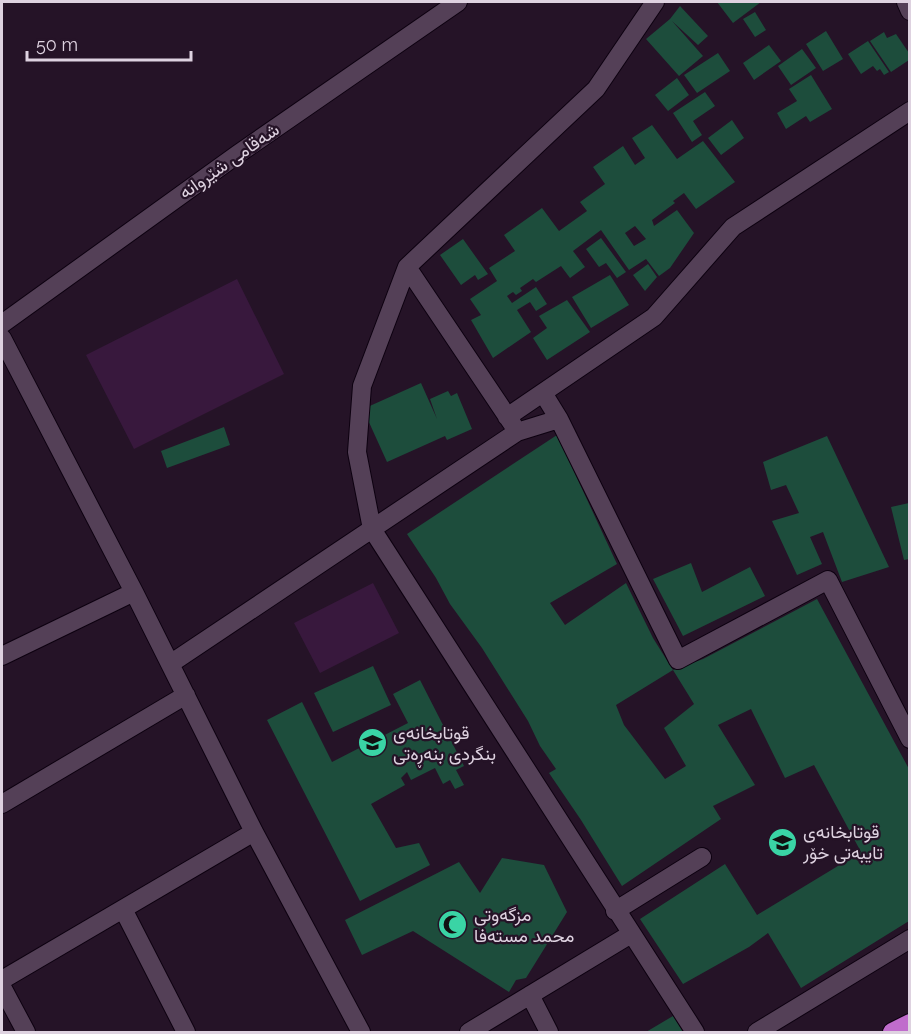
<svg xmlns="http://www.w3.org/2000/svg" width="911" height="1034" font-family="Raleway,Vazirmatn,sans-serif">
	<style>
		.green { fill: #38183d }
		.building { fill: #1d4d3c; fill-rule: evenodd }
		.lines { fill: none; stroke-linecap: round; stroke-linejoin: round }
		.street-casing { stroke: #0d0110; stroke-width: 20 }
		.secondary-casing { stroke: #0d0110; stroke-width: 20 }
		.highway-casing { stroke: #0d0110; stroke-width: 20 }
		.street { stroke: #544057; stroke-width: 18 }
		.secondary { stroke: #544057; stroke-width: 18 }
		.highway { stroke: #c06ccc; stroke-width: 18 }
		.labels { text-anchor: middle; stroke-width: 4.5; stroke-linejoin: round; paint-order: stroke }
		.street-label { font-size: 18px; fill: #ded2e0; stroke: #251327 }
		.poi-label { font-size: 18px; fill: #ded2e0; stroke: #251327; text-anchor: start }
	</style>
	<rect width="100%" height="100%" fill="#251327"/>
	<!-- green -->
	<path class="green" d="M237,279L284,374L134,449L86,355Z
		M373,583L399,633L320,673L294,623Z"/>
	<!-- building -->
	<path class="building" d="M717,2H761L733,23Z
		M680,6L708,36L698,45L672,21L703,56L679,76L646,39L670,19Z
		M755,12L766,30L755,37L743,19Z
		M826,31L843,59L823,71L806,44Z
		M884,32L887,38L896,34L909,53V60L891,72L870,41Z
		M868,41L889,72L884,75L880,69L877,71L873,66L861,74L848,54Z
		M769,45L781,61L754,80L743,63Z
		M802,49L816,68L791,85L778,66Z
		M718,53L730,71L697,93L684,75Z
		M811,75L832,109L810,122L806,116L786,129L777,113L797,101L789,89Z
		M677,78L689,95L668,111L655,95Z
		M705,92L715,106L693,121L702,135L692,142L673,113Z
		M732,120L744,138L721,155L708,138Z
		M652,125L677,159L703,141L735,182L696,209L684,193L673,201L675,203L652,220L654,226L677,210L694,233L670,268L659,276L646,259L629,270L601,230L573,251L585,267L570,278L561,266L536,282L533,279L520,288L522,291L516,295L513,292L507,296L512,303L536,287L547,304L536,311L530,302L517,310L531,332L493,358L471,320L481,315L470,299L497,281L489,268L515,251L504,235L542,208L559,231L587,211L580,202L605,184L593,167L623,146L635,165L645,158L632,138ZM635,226L646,239L634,246L625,233Z
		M601,238L626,272L617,278L606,263L599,267L586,249Z
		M463,239L488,274L478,280L475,275L461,285L440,255Z
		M648,264L657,277L645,291L633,275Z
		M610,275L629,305L591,328L572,297Z
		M567,300L590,332L547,360L533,338L547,328L539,316Z
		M421,383L437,419L430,399L448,391L451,396L457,393L472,429L447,440L445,436L387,462L363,409Z
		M224,427L230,445L167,468L161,451Z
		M557,435L617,564L550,603L565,625L626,583L653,638L673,670L616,705L624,725L665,779L686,766L664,728L694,704L673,670L703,659L817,599L909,769V921L801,988L768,933L749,947L683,984L640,919L725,864L757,915L861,852L814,765L785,778L751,709L718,725L755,785L713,806L721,819L622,886L581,820L549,773L556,769L540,746L528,721L482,648L450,604L436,578L407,534Z
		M827,436L889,567L842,582L823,532L810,537L822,564L797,575L772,521L799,513L786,485L771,490L763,462Z
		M909,503V559L904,560L891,507Z
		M691,563L702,592L750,567L765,596L683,636L653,579Z
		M373,666L391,705L333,732L314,693Z
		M420,680L464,766L456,770L464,785L455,789L450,780L443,784L435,768L411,780L407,772L401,778L405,785L371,804L396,848L419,843L430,865L360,901L267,720L302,702L332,762L408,723L393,694Z
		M502,858L544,865L567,912L526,978L516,980L509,992L413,931L362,955L345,920L459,862L480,893Z
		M673,1016L683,1032H646Z"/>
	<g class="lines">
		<defs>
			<path id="street" d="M655,2L596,89L407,267L362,386L357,452L372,529L695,1032
				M906,2L910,11
				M407,267L513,425
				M2,338L134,592L254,832L361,1032
				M543,393L559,419L678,660L828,580L910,739
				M507,417L654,317L733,227L910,111
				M2,656L134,592
				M170,664L517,432L559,419
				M2,804L186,695
				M123,909L186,1032
				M615,911L702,857
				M2,980L254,832
				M2,987L26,1032
				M530,995L549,1032
				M469,1032L631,934
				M757,1032L910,939"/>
			<path id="secondary" d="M2,324L238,154L458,2"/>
			<path id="highway" d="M892,1032L910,1023"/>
		</defs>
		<!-- street casing -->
		<use href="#street" class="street-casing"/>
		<!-- secondary casing -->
		<use href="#secondary" class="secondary-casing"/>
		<!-- highway casing -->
		<use href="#highway" class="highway-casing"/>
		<!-- street -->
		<use href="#street" class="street"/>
		<!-- secondary -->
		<use href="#secondary" class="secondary"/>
		<!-- highway -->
		<use href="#highway" class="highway"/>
	</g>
	<!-- icons -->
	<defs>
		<symbol id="school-disc" viewBox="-11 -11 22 22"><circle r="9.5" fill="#3ad4a5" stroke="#251327"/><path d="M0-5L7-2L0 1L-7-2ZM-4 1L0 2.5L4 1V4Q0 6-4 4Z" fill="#111"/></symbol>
		<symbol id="mosque-disc" viewBox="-11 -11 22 22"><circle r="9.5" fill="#3ad4a5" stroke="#251327"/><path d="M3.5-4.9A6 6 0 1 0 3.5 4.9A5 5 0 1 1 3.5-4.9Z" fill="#111"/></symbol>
	</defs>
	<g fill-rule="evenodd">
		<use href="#school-disc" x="356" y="726" width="33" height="33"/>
		<use href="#school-disc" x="766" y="826" width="33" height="33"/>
		<use href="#mosque-disc" x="436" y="908" width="33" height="33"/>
	</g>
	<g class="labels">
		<!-- street labels -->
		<g class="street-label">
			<text transform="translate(229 161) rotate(-35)" y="6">شەقامی شێروانە</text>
		</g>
		<!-- poi labels -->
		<g class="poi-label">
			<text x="393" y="739">قوتابخانەی<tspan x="393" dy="21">بنگردی بنەڕەتی</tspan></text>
			<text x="803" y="838">قوتابخانەی<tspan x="803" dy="21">تایبەتی خۆر</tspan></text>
			<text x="474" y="921">مزگەوتی<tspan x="474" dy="21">محمد مستەفا</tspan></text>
		</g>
	</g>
	<!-- border -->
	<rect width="911" height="1034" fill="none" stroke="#ded2e0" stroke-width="6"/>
	<!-- scale -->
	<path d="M27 51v9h164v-9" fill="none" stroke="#ded2e0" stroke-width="3"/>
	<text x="36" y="51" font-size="18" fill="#ded2e0" stroke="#251327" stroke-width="4.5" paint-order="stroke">50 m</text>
</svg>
